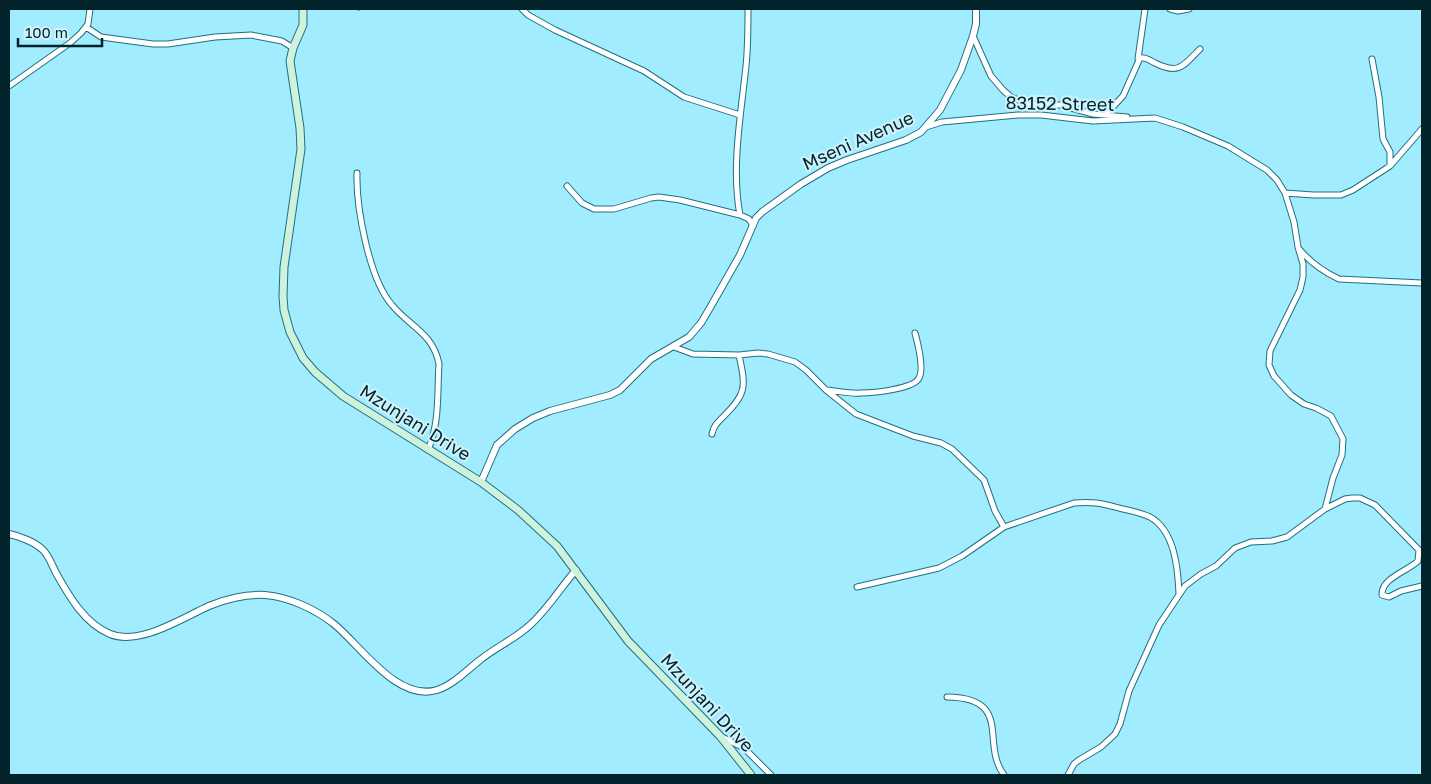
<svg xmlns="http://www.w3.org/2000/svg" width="1431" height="784" font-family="'Golos Text',sans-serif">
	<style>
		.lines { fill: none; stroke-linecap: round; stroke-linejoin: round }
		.stream { stroke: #7b88cf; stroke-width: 2 }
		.minor-casing { stroke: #207081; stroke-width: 7 }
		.tertiary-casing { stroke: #207081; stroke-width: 8 }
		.secondary-casing { stroke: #207081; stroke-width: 9 }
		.minor { stroke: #fff; stroke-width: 5 }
		.tertiary { stroke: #fff; stroke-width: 6 }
		.secondary { stroke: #cff2dd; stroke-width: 7 }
		.labels { text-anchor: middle; stroke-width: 4; stroke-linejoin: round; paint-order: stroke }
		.street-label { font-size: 18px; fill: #02232a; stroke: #cff3fc }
	</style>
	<rect width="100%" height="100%" fill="#a1ecff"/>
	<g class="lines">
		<!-- stream -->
		<path class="stream" d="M357,9L359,10"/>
		<defs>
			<path id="minor" d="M522,9L528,15L555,30L644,71L684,97L740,115
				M748,9C748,28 748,47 746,66C741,114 731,168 740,215L749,219L753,226
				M1170,9L1178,11L1189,9
				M86,27L101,37L153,44H168L215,37L251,35L282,41L293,48
				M973,36L991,76L1003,90L1011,97L1028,104L1060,105L1093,114L1127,117
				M1138,59L1145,9
				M1372,59L1379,97L1383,139L1390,152V165
				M9,86L70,43L81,33L88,24L90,9
				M1106,114L1123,96L1140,58C1146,57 1149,60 1155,63C1179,75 1183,66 1200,49
				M926,127L942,122L1018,115H1041L1093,121L1155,118L1183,127L1228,146L1267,170L1277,180L1285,193L1294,222L1298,247L1303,264V277L1300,290L1270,351L1269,365L1274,376L1291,395L1304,404L1316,408L1331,416L1343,439L1342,455L1333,478L1325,509
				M357,173C356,207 369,279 392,305C410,327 433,333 439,364C437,394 440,422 428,450
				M567,186L582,203L594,209H614L651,198L659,197L680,200L740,215
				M1285,193L1313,195H1341L1353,190L1390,166L1422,129
				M1300,250C1310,262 1324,272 1339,279L1422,283
				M674,347L693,354L739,355L758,353L768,354L795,362L806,370L826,390L856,414L913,436L941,443L952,449L984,480L995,511L1004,527L1074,503C1095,501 1103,504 1123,509C1132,511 1142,513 1150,517C1175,531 1178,569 1179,594
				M827,390C838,391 850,394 861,393C873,393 914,389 919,378C924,369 918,344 915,333
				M712,434C713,427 717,423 722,418C747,393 746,388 739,355
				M857,587L939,568L962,556L1004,527
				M947,697C1014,698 980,743 1004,775
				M722,737L744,748L771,775
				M1068,775L1074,764L1079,760L1101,747L1115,734L1120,724L1129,691L1159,625L1185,586L1201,574L1216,566L1235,548L1251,542L1272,541L1287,537L1325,509L1345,499L1352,498H1360L1375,505L1419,550L1418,561C1408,571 1381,578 1382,595L1389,597L1401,591L1422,586"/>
			<path id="tertiary" d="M481,482L497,445L515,429L533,418L550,411L610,395L620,390L651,359L689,337L701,323L711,306L740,255L756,218L762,212L801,184L828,168L847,160L906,140L921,132L940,110L961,70L973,36L976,24V9
				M9,534C19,536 35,542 43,550C49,556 52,565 56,573C69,596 84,623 110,634C140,646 182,618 209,606C225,599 247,594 265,595C289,597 315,609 334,624C361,646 397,702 437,690C453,685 467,670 480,660C496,647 515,639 530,625C547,610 561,587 576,570"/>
			<path id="secondary" d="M303,9V25L293,48L290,61L300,128L301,149L284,267L283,296L284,310L290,332L303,358L315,372L343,396L481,482L518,510L557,546L628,641L720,736L751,775"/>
		</defs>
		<!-- minor casing -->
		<use href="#minor" class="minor-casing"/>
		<!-- tertiary casing -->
		<use href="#tertiary" class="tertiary-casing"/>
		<!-- secondary casing -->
		<use href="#secondary" class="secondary-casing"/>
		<!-- minor -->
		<use href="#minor" class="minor"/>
		<!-- tertiary -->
		<use href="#tertiary" class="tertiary"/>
		<!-- secondary -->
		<use href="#secondary" class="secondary"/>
	</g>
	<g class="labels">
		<!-- street labels -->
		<g class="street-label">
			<text transform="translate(1060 104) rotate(1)" y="6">83152 Street</text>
			<text transform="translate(858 141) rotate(-24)" y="6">Mseni Avenue</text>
			<text transform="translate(415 423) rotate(32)" y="6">Mzunjani Drive</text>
			<text transform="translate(707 703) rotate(47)" y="6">Mzunjani Drive</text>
		</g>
	</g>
	<!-- border -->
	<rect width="1431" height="784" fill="none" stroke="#02232a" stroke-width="20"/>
	<!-- scale -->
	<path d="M18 38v8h84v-8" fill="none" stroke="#02232a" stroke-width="2.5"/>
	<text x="25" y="38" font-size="15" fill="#02232a" stroke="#cff3fc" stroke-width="4" paint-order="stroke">100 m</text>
</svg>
